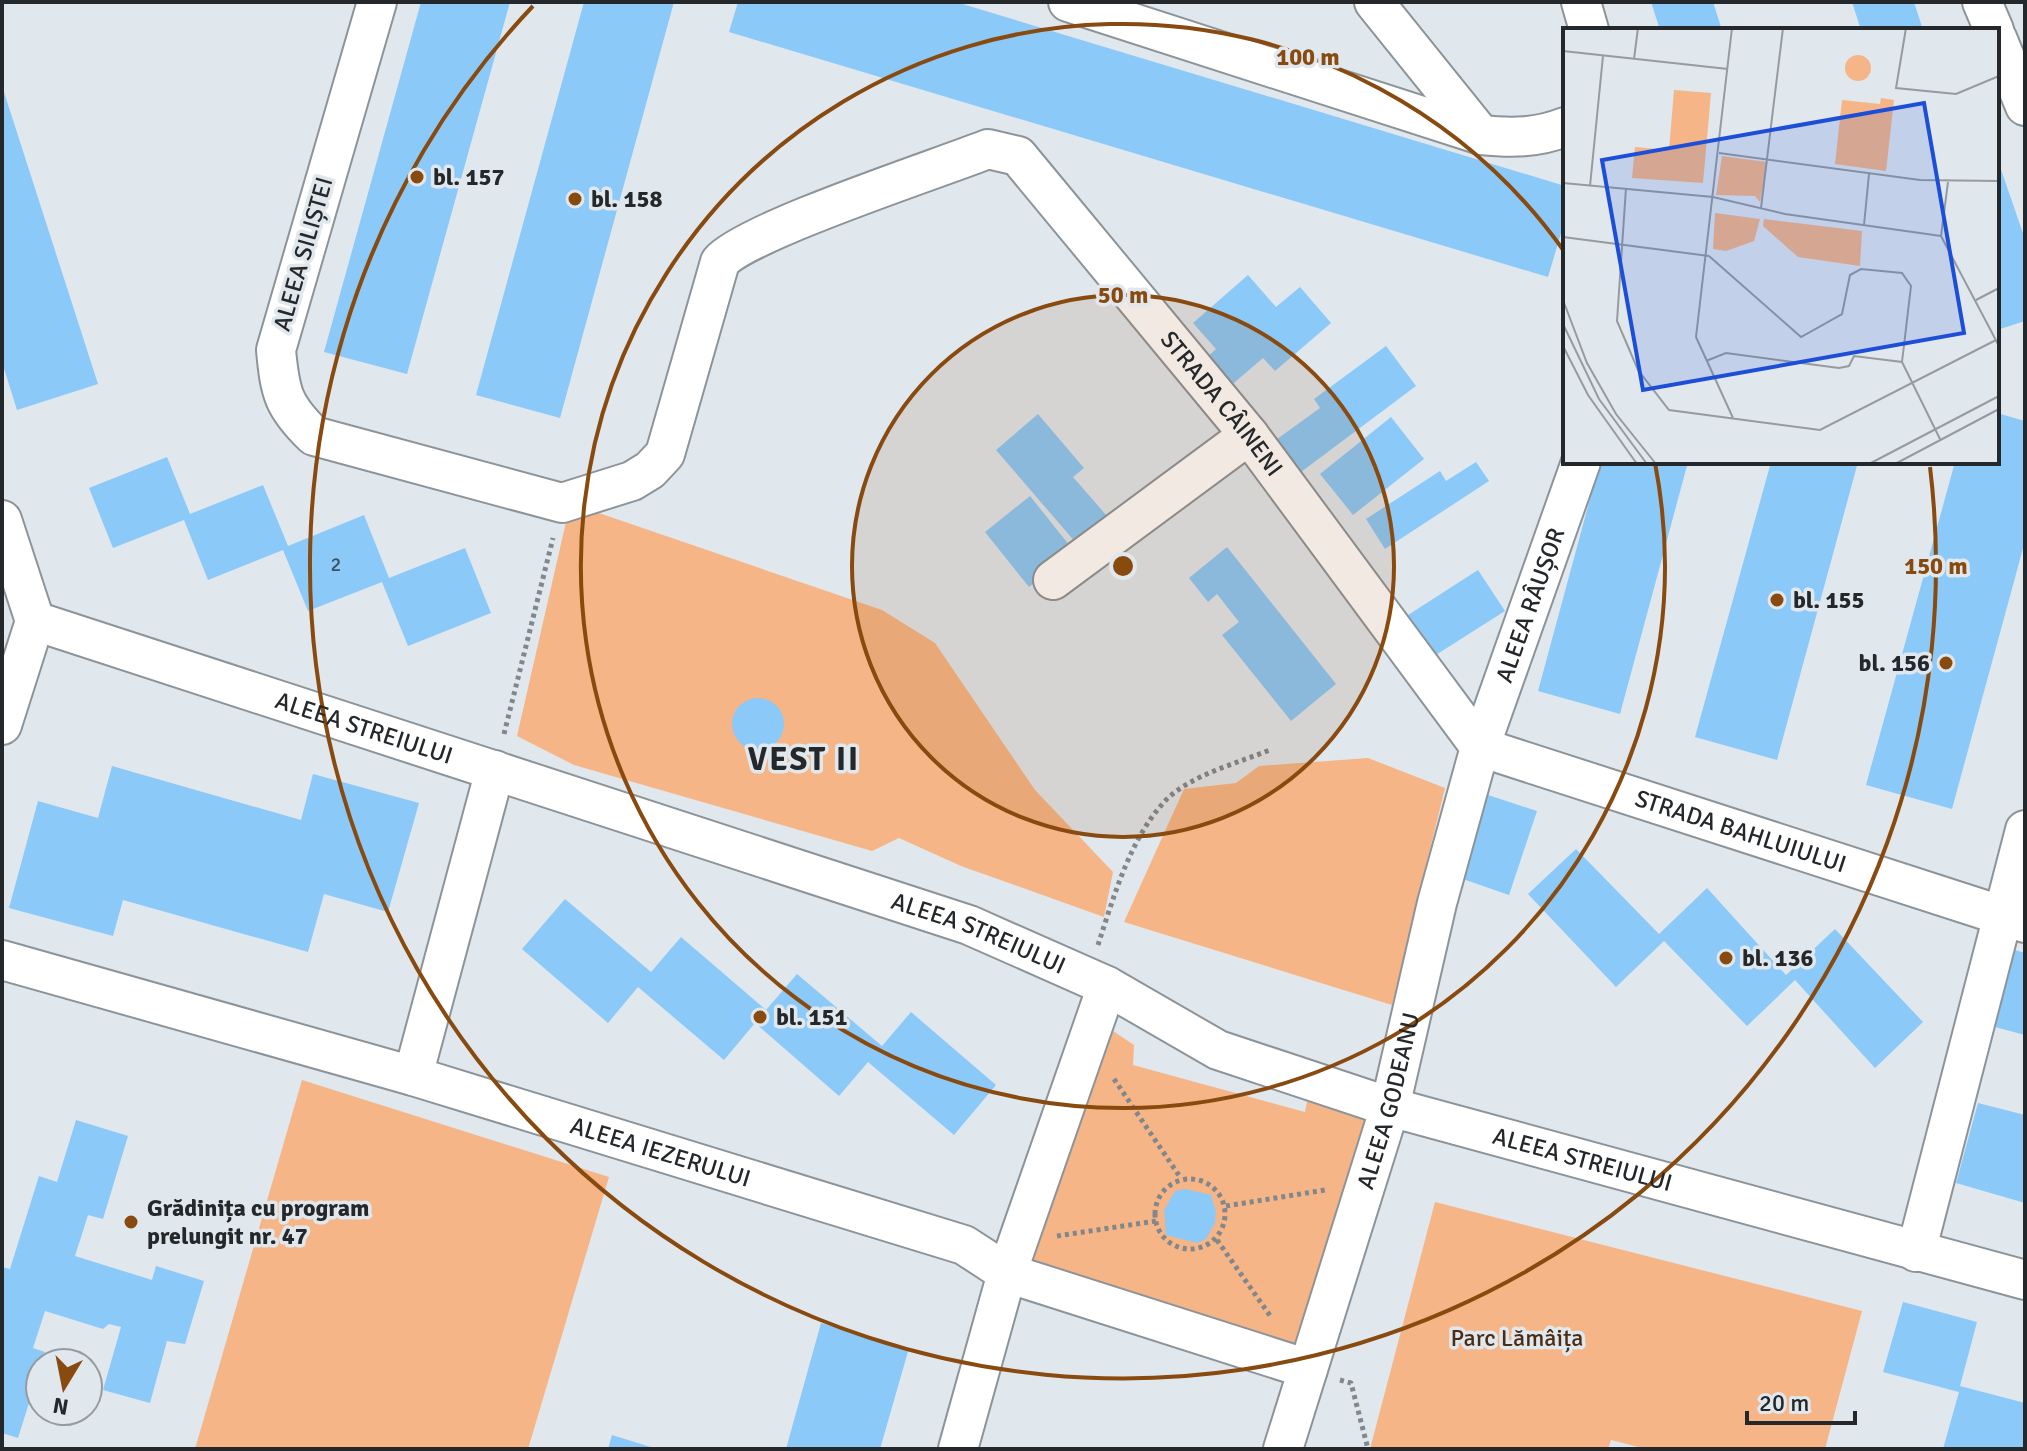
<svg xmlns="http://www.w3.org/2000/svg" width="2027" height="1451" font-family="Signika,sans-serif">
	<style>
		.green { fill: #f6b586 }
		.building { fill: #8bc9f9 }
		.lines { fill: none; stroke-linecap: round; stroke-linejoin: round }
		.minor-casing { stroke: #8d9499; stroke-width: 42 }
		.path { stroke: #82878b; stroke-width: 5; stroke-dasharray: 4 4; stroke-linecap: butt }
		.minor { stroke: #fff; stroke-width: 38 }
		.ring { fill: none; stroke: #894a0f; stroke-width: 4 }
		.poi-dot { fill: #894a0f; stroke: #e0e7ed; stroke-width: 3 }
		.labels { text-anchor: middle; stroke-width: 7; stroke-linejoin: round; paint-order: stroke }
		.number-label { font-size: 20px; fill: #3e505e }
		.poi-label { font-size: 24px; font-weight: bold; fill: #25282a; stroke: #e0e7ed; text-anchor: start }
		.street-label { font-size: 24px; fill: #25282a; stroke: #e0e7ed }
		.park-label { font-size: 24px; fill: #4b2c14; stroke: #e0e7ed }
		.district-label { font-size: 32px; font-weight: bold; letter-spacing: 2px; fill: #25282a; stroke: #e0e7ed }
		.inset-road { fill: none; stroke: #959b9f; stroke-width: 2 }
		.view { fill: #1d4ed8; fill-opacity: 0.15; stroke: #1d4ed8; stroke-width: 4 }
		.inset-edge { fill: none; stroke: #25282a; stroke-width: 4 }
		.centre { fill: #894a0f; stroke: #e0e7ed; stroke-width: 4 }
		.ring-label { font-size: 24px; text-anchor: middle; font-weight: bold; fill: #894a0f; stroke: #e0e7ed; stroke-width: 7; stroke-linejoin: round; paint-order: stroke }
	</style>
	<rect width="100%" height="100%" fill="#e0e7ed"/>
	<!-- green -->
	<path class="green" d="M593,511L882,610L935,643L1035,790L1113,872L1104,917L961,866L899,838L872,851L574,765L517,736L566,522Z
		M1368,758L1445,788L1392,1005L1124,922L1184,789L1236,783L1259,766Z
		M1107,1027L1134,1045L1133,1065L1305,1112L1309,1091L1367,1115L1293,1348L1024,1264Z
		M302,1080L609,1177L528,1449H195Z
		M1435,1202L1862,1311L1825,1449H1646L1611,1440L1608,1449H1370Z"/>
	<!-- building -->
	<path class="building" d="M421,2H510L407,374L324,352Z
		M584,2H674L560,418L476,395Z
		M738,2H956L1565,186V220L1548,277L729,32Z
		M1651,2H1713L1722,30H1660Z
		M1852,2H1914L1923,30H1861Z
		M3,89L98,384L17,410L2,362Z
		M1997,158L2025,239V321L1997,330Z
		M1248,275L1276,307L1300,287L1331,323L1275,371L1263,358L1228,388L1204,360L1216,349L1193,323Z
		M1386,346L1416,386L1297,475L1273,442L1320,408L1314,399Z
		M1997,413L2025,421V541L1952,809L1866,785L1955,462H1997Z
		M1038,414L1084,468L1073,477L1114,524L1083,551L996,450Z
		M1391,417L1424,459L1353,515L1320,474Z
		M167,457L190,514L263,485L288,546L364,515L389,578L465,548L491,613L408,646L382,582L308,611L283,550L208,580L184,520L113,548L89,488Z
		M1476,462L1489,481L1385,549L1366,519L1440,471L1446,481Z
		M1600,462H1688L1620,714L1538,691Z
		M1771,462H1858L1777,760L1695,737Z
		M1030,496L1074,551L1029,587L985,532Z
		M1227,547L1336,684L1291,721L1222,635L1239,622L1217,594L1208,602L1189,578Z
		M1478,570L1505,611L1431,658L1405,617Z
		M732 724a26 26 0 1 1 52 0a26 26 0 1 1-52 0Z
		M112,766L301,820L313,774L419,803L388,912L324,894L308,952L123,900L113,936L9,908L38,801L98,818Z
		M1488,795L1537,811L1509,895L1460,878Z
		M1576,849L1659,934L1707,888L1786,975L1835,929L1923,1022L1875,1068L1795,980L1747,1026L1664,941L1616,987L1528,894Z
		M565,899L651,972L681,937L766,1010L797,974L882,1046L911,1012L996,1085L954,1135L868,1062L839,1096L755,1023L724,1060L638,987L608,1023L522,949Z
		M2001,946L2025,953V1035L1980,1023Z
		M1978,1103L2025,1115V1203L1956,1183Z
		M76,1120L128,1136L103,1219L88,1215L75,1256L152,1280L156,1266L204,1281L185,1344L167,1341L150,1403L103,1390L121,1327L109,1324L103,1329L45,1311L33,1348L45,1352L18,1438L2,1433V1267L10,1269L39,1176L57,1182Z
		M1186,1189L1211,1195L1216,1212L1215,1223L1206,1239L1197,1243L1166,1235L1164,1210L1175,1191Z
		M1903,1302L1977,1322L1960,1386L2025,1403V1449H1943L1959,1392L1883,1372Z
		M821,1323L909,1348L880,1449H786Z
		M612,1435L654,1448V1449H608Z"/>
	<g class="lines">
		<defs>
			<g id="minor">
				<path id="s1" d="M377,2L276,350C280,393 283,406 314,436L562,503L632,481L650,470L665,454L720,262C744,232 940,168 988,149L1018,156L1249,435L1480,747"/>
				<path d="M1068,2L1481,135C1512,138 1537,138 1565,127"/>
				<path d="M1374,2L1481,135"/>
				<path d="M1581,2L1589,30"/>
				<path d="M1982,2L1994,30"/>
				<path d="M1997,38L2025,106"/>
				<path d="M2,520L35,621L2,725"/>
				<path d="M1053,580L1249,435"/>
				<path id="s2" d="M35,621L969,925L1107,986L1218,1050L1390,1107L2025,1280"/>
				<path id="s3" d="M1480,747L2025,923"/>
				<path id="s4" d="M2,960L413,1076L964,1245L1007,1273L1308,1369"/>
				<path d="M413,1076L495,770"/>
				<path d="M1916,1252L2025,830"/>
				<path d="M958,1449L1007,1273L1107,986"/>
				<path id="s5" d="M1283,1449L1390,1107L1437,903L1480,747L1581,462"/>
			</g>
		</defs>
		<!-- minor casing -->
		<use href="#minor" class="minor-casing"/>
		<!-- path -->
		<path class="path" d="M504,734L553,538
			M1098,945C1114,896 1130,838 1166,800C1192,774 1239,763 1272,749
			M1114,1079L1180,1177
			M1155 1214a35 35 0 1 1 70 0a35 35 0 1 1-70 0Z
			M1226,1206L1325,1190
			M1057,1236L1156,1221
			M1217,1240L1271,1317
			M1340,1380L1351,1383L1368,1449"/>
		<!-- minor -->
		<use href="#minor" class="minor"/>
	</g>
	<!-- distance rings -->
	<circle cx="1123" cy="566" r="271" fill="#894a0f" fill-opacity=".12"/>
	<g class="ring">
		<circle cx="1123" cy="566" r="271"/>
		<path d="M1655 463A542 542 0 1 1 1564 251"/>
		<path d="M1930 467A813 813 0 1 1 533 6"/>
	</g>
	<!-- markers -->
	<g class="poi-dot">
		<circle cx="417" cy="177" r="8"/>
		<circle cx="575" cy="199" r="8"/>
		<circle cx="1777" cy="600" r="8"/>
		<circle cx="1946" cy="663" r="8"/>
		<circle cx="1726" cy="958" r="8"/>
		<circle cx="760" cy="1017" r="8"/>
		<circle cx="131" cy="1222" r="8"/>
	</g>
	<g class="labels">
		<!-- number labels -->
		<g class="number-label">
			<text x="336" y="571">2</text>
		</g>
		<!-- poi labels -->
		<g class="poi-label">
			<text x="433" y="185">bl. 157</text>
			<text x="591" y="207">bl. 158</text>
			<text x="1793" y="608">bl. 155</text>
			<text x="1930" y="671" text-anchor="end">bl. 156</text>
			<text x="1742" y="966">bl. 136</text>
			<text x="776" y="1025">bl. 151</text>
			<text x="147" y="1216">Grădinița cu program<tspan x="147" dy="28">prelungit nr. 47</tspan></text>
		</g>
		<!-- street labels -->
		<g class="street-label">
			<text transform="translate(303 254) rotate(-74)" y="8">ALEEA SILIȘTEI</text>
			<text dy="8" stroke="none"><textPath href="#s1" startOffset="1676">STRADA CÂINENI</textPath></text>
			<text dy="8" stroke="none"><textPath href="#s5" startOffset="880">ALEEA RÂUȘOR</textPath></text>
			<text dy="8" stroke="none"><textPath href="#s2" startOffset="346">ALEEA STREIULUI</textPath></text>
			<text dy="8" stroke="none"><textPath href="#s3" startOffset="274">STRADA BAHLUIULUI</textPath></text>
			<text dy="8" stroke="none"><textPath href="#s2" startOffset="994">ALEEA STREIULUI</textPath></text>
			<text dy="8" stroke="none"><textPath href="#s5" startOffset="364">ALEEA GODEANU</textPath></text>
			<text dy="8" stroke="none"><textPath href="#s4" startOffset="686">ALEEA IEZERULUI</textPath></text>
			<text dy="8" stroke="none"><textPath href="#s2" startOffset="1642">ALEEA STREIULUI</textPath></text>
		</g>
		<!-- park labels -->
		<g class="park-label">
			<text x="1517" y="1346">Parc Lămâița</text>
		</g>
		<!-- district labels -->
		<g class="district-label">
			<text x="804" y="770">VEST II</text>
		</g>
	</g>
	<!-- overview -->
	<g transform="translate(1563 28)">
		<rect width="436" height="436" fill="#e0e7ed"/>
		<path d="M282 40a13 13 0 1 1 26 0a13 13 0 1 1-26 0ZM111,62L148,65L140,155L69,150L72,119L106,122ZM318,70L331,72L323,143L272,136L279,72L317,76ZM159,128L204,134L197,174L192,168L153,167ZM152,185L197,191L191,213L163,223L150,221ZM201,191L299,203L297,238L235,229L200,198Z" fill="#f6b586"/>
		<path class="inset-road" d="M169,0L133,309L170,390M343,0L333,60L393,66L436,48M0,23L165,41M71,31L75,0M156,125L357,152L436,153M385,154L378,208L436,318M0,155L150,169L222,186L378,208M27,158L40,28M63,160L54,293L75,342L106,382L257,402L433,312M198,180L220,0M301,197L306,146M0,209L146,228M146,228L238,309L279,286L287,247L298,241L339,245L348,258L339,334M0,272L24,335L53,386L93,436M413,272L436,260M0,296L36,371L84,436M0,318L25,367L74,436M143,333L163,325L276,340L286,338L291,328L339,334L377,411M306,436L436,368M332,436L436,381"/>
		<path class="view" d="M361,75L401,305L80,362L39,132Z"/>
		<rect width="436" height="436" class="inset-edge"/>
	</g>
	<circle cx="1123" cy="566" r="12" class="centre"/>
	<g class="ring-label">
		<text x="1308" y="65">100 m</text>
		<text x="1123" y="303">50 m</text>
		<text x="1936" y="574">150 m</text>
	</g>
	<!-- border -->
	<rect width="2027" height="1451" fill="none" stroke="#25282a" stroke-width="8"/>
	<!-- north arrow -->
	<g transform="translate(64 1387) rotate(190)"><circle r="38" fill="#e0e7ed" stroke="#959b9f" stroke-width="2"/>
	<path d="M0-6L14 30L0 20L-14 30Z" fill="#894a0f"/>
	<text y="-12" font-size="22" font-weight="bold" text-anchor="middle" fill="#25282a">N</text>
	</g>
	<!-- scale -->
	<path d="M1747 1411v12h108v-12" fill="none" stroke="#25282a" stroke-width="4"/>
	<text x="1759" y="1411" font-size="24" fill="#25282a" stroke="#e0e7ed" stroke-width="6" paint-order="stroke">20 m</text>
</svg>
